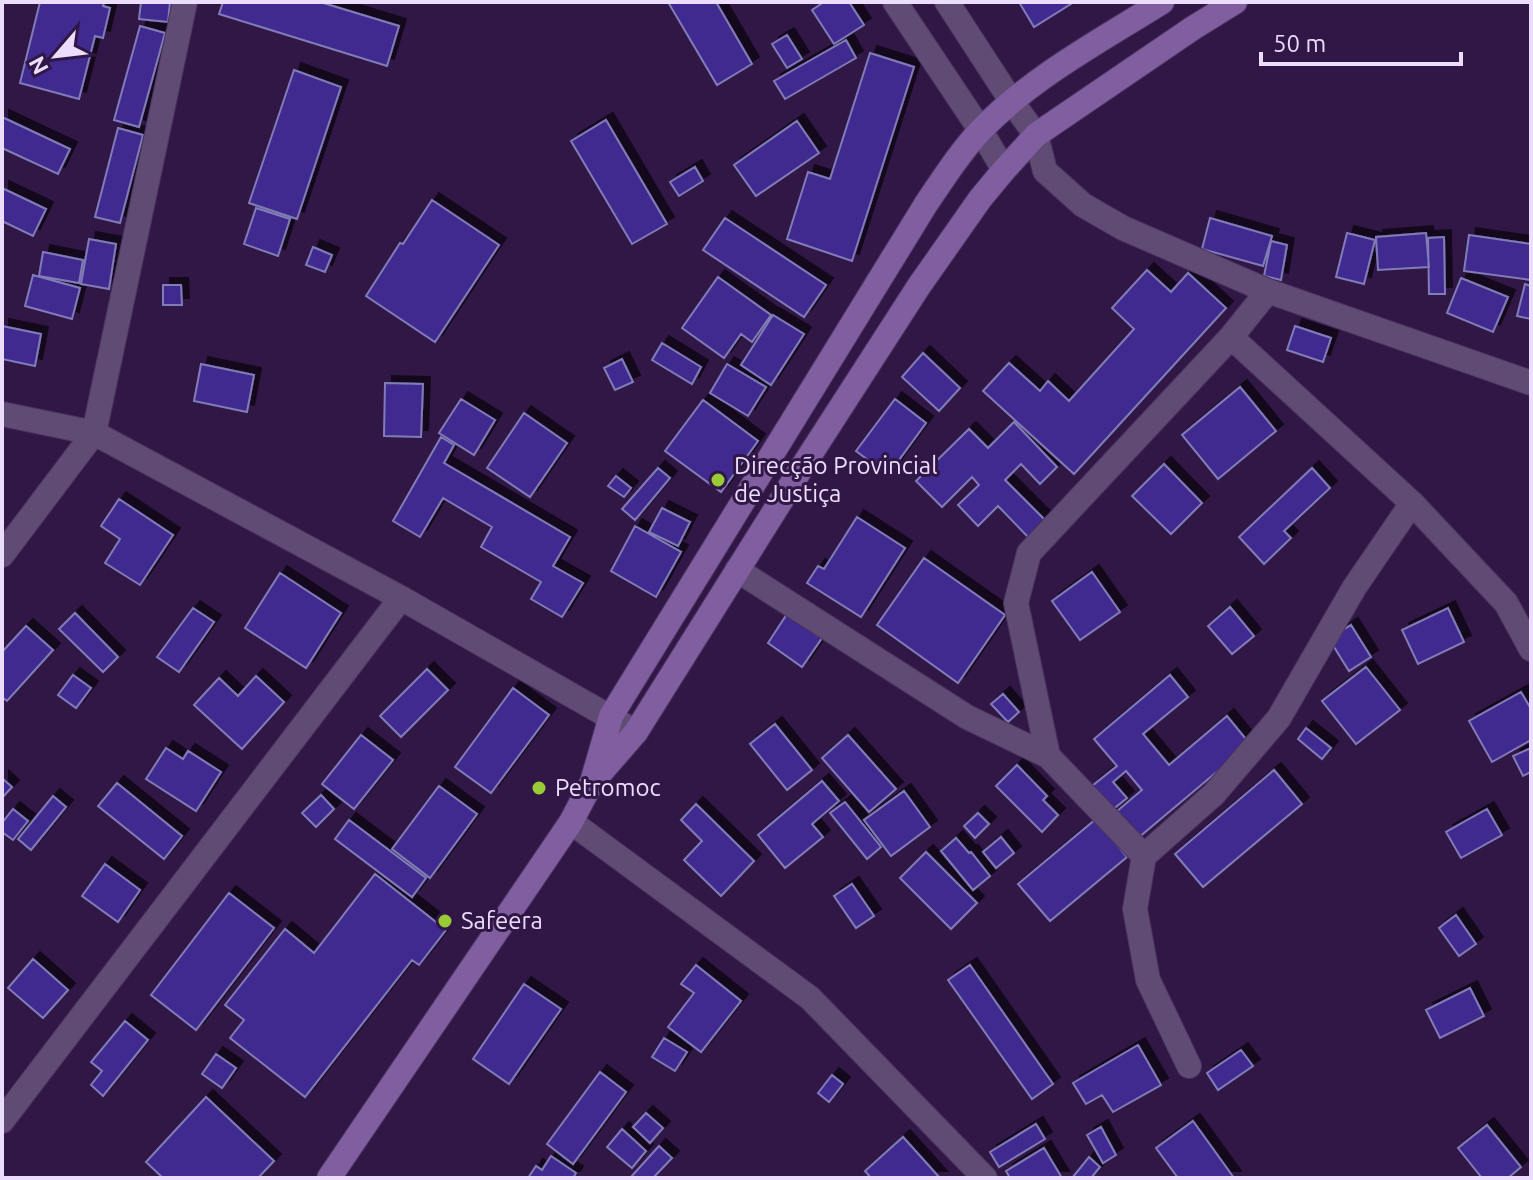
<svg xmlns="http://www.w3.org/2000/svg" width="1533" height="1180" font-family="Ubuntu,sans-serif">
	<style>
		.building { fill: #412a8f; stroke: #807cb7; stroke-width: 2; filter: url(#shadow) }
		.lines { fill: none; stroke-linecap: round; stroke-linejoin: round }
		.minor-casing { stroke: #4b335f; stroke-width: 26 }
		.tertiary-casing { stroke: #4b335f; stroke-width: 26 }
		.secondary-casing { stroke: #4b335f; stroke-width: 26 }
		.minor { stroke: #5f4b74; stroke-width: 24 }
		.tertiary { stroke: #5f4b74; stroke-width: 24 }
		.secondary { stroke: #805ea0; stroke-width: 24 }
		.poi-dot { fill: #99cb36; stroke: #311746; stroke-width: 3 }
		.labels { text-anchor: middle; stroke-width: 6; stroke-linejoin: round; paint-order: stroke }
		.poi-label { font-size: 24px; fill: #ecddfc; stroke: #311746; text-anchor: start }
	</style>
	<defs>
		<filter id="shadow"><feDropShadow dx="7" dy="-7" stdDeviation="0" flood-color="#0009"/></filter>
	</defs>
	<rect width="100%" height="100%" fill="#311746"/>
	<!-- building -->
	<path class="building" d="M40,2H104L103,6L110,8L103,38L95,36L79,99L20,83Z
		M141,2H170L168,22L139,19Z
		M223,2H320L399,26L387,66L219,14Z
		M668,2H716L752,64L717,85Z
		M824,2H849L864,25L834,44L812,10Z
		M1019,2H1074L1034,27Z
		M140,26L165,33L139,127L114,120Z
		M787,35L802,59L787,68L772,44Z
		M846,40L856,58L785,99L774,81Z
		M870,53L914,67L852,261L787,239L808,172L830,179Z
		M294,70L341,87L297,219L249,203Z
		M2,117L70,149L58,174L2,148Z
		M606,120L667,224L632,244L571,141Z
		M797,121L819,153L756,196L734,165Z
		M118,128L143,135L120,223L95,217Z
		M695,167L703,181L679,196L670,182Z
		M2,188L46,209L33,236L2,221Z
		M432,200L499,245L435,342L366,296L400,243L403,244Z
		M256,208L290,219L278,256L244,244Z
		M725,218L826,285L804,317L703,250Z
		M1210,218L1272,236L1263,266L1202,249Z
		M1347,233L1375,240L1364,284L1336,277Z
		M1426,233L1429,267L1378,270L1376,237Z
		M1469,235L1531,244V280L1464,271Z
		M1444,237L1445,294H1429L1428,238Z
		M89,239L116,244L109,289L81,284Z
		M1271,241L1287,245L1281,280L1264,276Z
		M313,247L332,255L325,272L306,265Z
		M43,252L83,260L79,283L39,276Z
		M1147,270L1171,292L1188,273L1226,308L1074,474L983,391L1009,363L1040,391L1048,381L1069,401L1134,329L1112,308Z
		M33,275L80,288L72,319L25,306Z
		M718,277L771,315L752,342L741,334L724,358L682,328Z
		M1461,278L1508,297L1493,332L1447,313Z
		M1525,284L1531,286V319L1517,316Z
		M163,285H181L182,305H163Z
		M773,315L804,334L771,385L741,365Z
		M2,326L41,334L35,366L2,359Z
		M1295,326L1331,338L1323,362L1287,350Z
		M662,343L701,367L692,384L652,360Z
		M923,353L960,388L939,411L902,377Z
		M622,359L633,382L615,390L604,368Z
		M201,364L254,375L247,412L194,401Z
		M727,364L766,387L748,416L710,393Z
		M385,383L423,384L421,437L384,436Z
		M1240,387L1276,431L1218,479L1182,435Z
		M461,399L495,420L474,455L439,433Z
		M895,399L926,423L888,475L856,451Z
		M703,400L758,441L721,492L665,451Z
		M524,413L567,443L530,497L487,468Z
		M1014,422L1057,467L1040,484L1021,464L1005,480L1046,521L1029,538L998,506L978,526L958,505L979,485L972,477L942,507L916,481L969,429L988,448Z
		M441,437L454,445L444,463L570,537L553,566L583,583L562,617L531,599L541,582L481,547L492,527L443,498L420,537L393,521Z
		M1164,464L1202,503L1171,534L1132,496Z
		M658,468L670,478L635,520L622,509Z
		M1312,468L1330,488L1284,531L1291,538L1264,564L1239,537Z
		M616,476L631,488L624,497L608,486Z
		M119,499L173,535L140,585L105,563L120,539L101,526Z
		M662,508L690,522L678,546L649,532Z
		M857,517L905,548L861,617L807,583L818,566L824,569Z
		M635,526L681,552L656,597L611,571Z
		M924,558L1005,615L958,683L877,625Z
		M1092,572L1120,612L1080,640L1052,601Z
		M280,573L341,613L306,668L245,628Z
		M1230,607L1254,636L1232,654L1208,626Z
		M193,608L214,622L179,672L157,657Z
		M1448,608L1464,642L1418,664L1402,630Z
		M75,613L118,657L103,672L59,629Z
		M787,614L822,638L802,667L768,643Z
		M1351,625L1371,657L1349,671L1329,639Z
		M26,626L53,650L7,701L2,697V652Z
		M1366,667L1400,710L1356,744L1322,701Z
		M427,669L448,690L401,737L380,716Z
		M73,675L91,688L76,708L58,695Z
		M1170,675L1188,697L1143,734L1169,765L1227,716L1250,744L1138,838L1116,812L1142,790L1126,771L1113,782L1127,798L1112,810L1092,786L1117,766L1094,739Z
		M256,676L284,702L242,749L194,705L219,678L238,696Z
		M513,688L549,715L491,793L455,767Z
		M1521,692L1531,709V740L1492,762L1469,721Z
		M1003,694L1019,712L1008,722L991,704Z
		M775,724L812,770L787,790L750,744Z
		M1306,728L1331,748L1322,759L1298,739Z
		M361,735L393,760L354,809L322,784Z
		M848,735L896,789L869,812L822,758Z
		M166,748L183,759L188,751L221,772L196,811L146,779Z
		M1531,748V772L1523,776L1513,756Z
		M1017,765L1047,796L1043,800L1058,815L1042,832L996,786Z
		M1274,770L1302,804L1203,887L1175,854Z
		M2,778L12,787L2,798Z
		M822,781L839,801L812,824L823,837L785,868L758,835Z
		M117,783L182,836L164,859L98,806Z
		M439,786L477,814L430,878L392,849Z
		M904,791L930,827L891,856L864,820Z
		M321,795L334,809L316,827L302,813Z
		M53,796L66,807L31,850L18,839Z
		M845,802L881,847L867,859L830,813Z
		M696,804L754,861L721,896L684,860L702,841L681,820Z
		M13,809L28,821L13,840L2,832V823Z
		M1487,809L1502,835L1461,858L1446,832Z
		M978,813L989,824L975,838L964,826Z
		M1096,819L1127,857L1050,921L1018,884Z
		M349,820L426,878L412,897L335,839Z
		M1001,837L1014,853L996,868L983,852Z
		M956,838L969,853L971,852L990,876L973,890L941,851Z
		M926,852L977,903L951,929L900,878Z
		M105,864L140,890L118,922L82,896Z
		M375,874L446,930L419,965L412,960L305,1097L230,1038L244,1020L225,1005L285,929L314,953Z
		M852,884L874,916L856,928L834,896Z
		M229,893L274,928L196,1030L151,995Z
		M1456,915L1476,944L1459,956L1439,928Z
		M33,959L68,990L43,1018L8,988Z
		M696,965L741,1001L701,1052L668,1027L694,993L681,984Z
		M970,965L1053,1084L1032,1099L948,980Z
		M524,984L561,1009L509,1084L473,1059Z
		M1470,988L1484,1016L1440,1038L1426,1010Z
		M125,1021L148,1040L103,1096L91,1085L102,1071L91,1062Z
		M664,1038L687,1052L675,1071L652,1057Z
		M1138,1045L1161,1085L1113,1112L1102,1095L1086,1104L1073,1083Z
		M1241,1050L1253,1066L1218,1090L1207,1073Z
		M216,1054L236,1068L222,1088L202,1074Z
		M600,1072L626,1092L573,1164L547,1144Z
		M832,1075L843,1084L829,1102L818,1093Z
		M206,1097L274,1161L258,1178H163L146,1162Z
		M646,1113L663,1128L650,1143L633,1127Z
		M1193,1121L1234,1178H1178L1156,1148Z
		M1036,1124L1045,1139L999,1167L990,1152Z
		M1487,1125L1521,1167L1508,1178H1482L1458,1148Z
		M1101,1127L1116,1155L1103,1163L1087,1135Z
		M622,1129L646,1151L632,1168L607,1147Z
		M903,1137L940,1178H871L865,1171Z
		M659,1146L672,1158L653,1178H630Z
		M1044,1148L1062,1178H1010L1006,1171Z
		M551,1156L576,1173L573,1178H528L536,1166L542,1170Z
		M1089,1157L1100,1167L1091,1178H1072Z"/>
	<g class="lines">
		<defs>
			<path id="minor" d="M1036,135L1045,171L1083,205L1123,228L1268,291L1531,383
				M1231,337L1412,503L1506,603L1531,649
				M2,555L94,433L185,2
				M737,570L967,717L1048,756L1144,856
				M1048,756L1016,603L1029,553L1231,337L1268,291
				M571,822L810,998L985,1178
				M1189,1066L1148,980L1135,909L1144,856L1214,794L1279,718L1354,588L1412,503
				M2,1121L401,598"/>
			<path id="tertiary" d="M895,2L981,131L1004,170
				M947,2L1012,102L1036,135
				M2,414L94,433L401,598L636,732"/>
			<path id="secondary" d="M597,777L636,732L799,472L919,286L980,199L1004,170L1036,135L1193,28L1235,2
				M329,1178L571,822L592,782L611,716L926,204C943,179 960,152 981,130C1032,77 1100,41 1162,2"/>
		</defs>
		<!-- minor casing -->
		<use href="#minor" class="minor-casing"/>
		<!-- tertiary casing -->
		<use href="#tertiary" class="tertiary-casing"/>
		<!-- secondary casing -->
		<use href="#secondary" class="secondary-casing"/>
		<!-- minor -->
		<use href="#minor" class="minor"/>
		<!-- tertiary -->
		<use href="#tertiary" class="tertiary"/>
		<!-- secondary -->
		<use href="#secondary" class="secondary"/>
	</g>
	<!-- markers -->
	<g class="poi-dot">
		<circle cx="718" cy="480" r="8"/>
		<circle cx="539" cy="788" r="8"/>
		<circle cx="445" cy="921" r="8"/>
	</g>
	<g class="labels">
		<!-- poi labels -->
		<g class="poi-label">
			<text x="734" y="474">Direcção Provincial<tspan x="734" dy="28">de Justiça</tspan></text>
			<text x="555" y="796">Petromoc</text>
			<text x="461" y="929">Safeera</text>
		</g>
	</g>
	<!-- border -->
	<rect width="1533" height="1180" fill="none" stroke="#ecddfc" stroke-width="8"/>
	<!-- north arrow -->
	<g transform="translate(56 56) rotate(242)" stroke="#311746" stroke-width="6" paint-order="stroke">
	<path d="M0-6L14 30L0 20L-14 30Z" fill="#ecddfc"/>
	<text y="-12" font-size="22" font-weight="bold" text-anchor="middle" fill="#ecddfc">N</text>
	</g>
	<!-- scale -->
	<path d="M1261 52v12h200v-12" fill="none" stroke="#ecddfc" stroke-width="4"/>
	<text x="1273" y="52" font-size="24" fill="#ecddfc" stroke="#311746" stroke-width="6" paint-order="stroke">50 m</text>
</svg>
